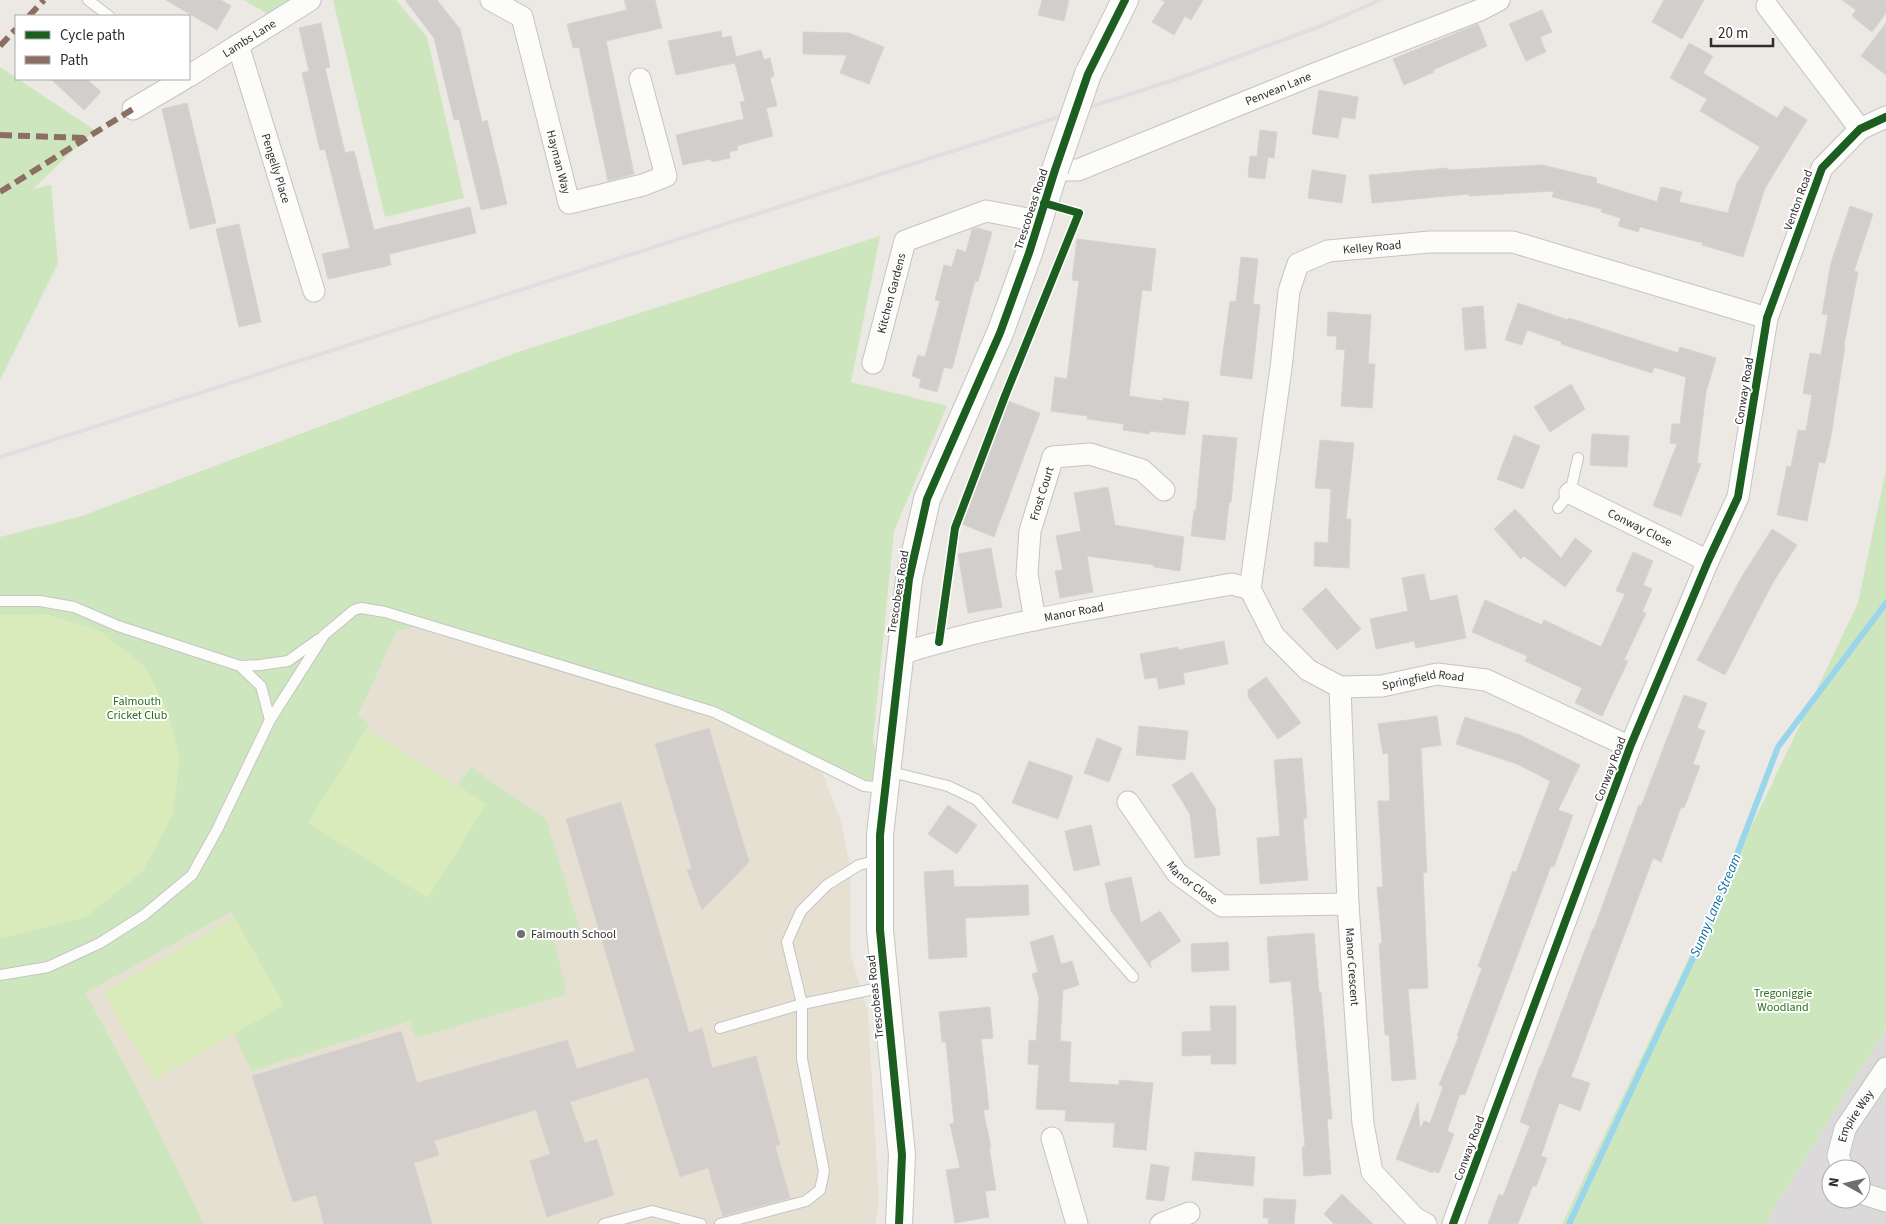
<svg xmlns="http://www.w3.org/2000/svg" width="1886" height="1224" font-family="'Source Sans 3',sans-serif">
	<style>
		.industrial { fill: #dcd9db; fill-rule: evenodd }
		.education { fill: #e6e0d3 }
		.green { fill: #cee6be }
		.pitch { fill: #d9eabb }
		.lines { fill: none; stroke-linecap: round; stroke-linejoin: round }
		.stream { stroke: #99d6ec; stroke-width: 6 }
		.building { fill: #d1cecb; stroke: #d7d4d0 }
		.service-casing { stroke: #c5c4c5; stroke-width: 12 }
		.minor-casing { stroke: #c5c4c5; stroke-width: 23 }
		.tertiary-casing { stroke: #c5c4c5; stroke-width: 28 }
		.service { stroke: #fcfcfb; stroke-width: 10 }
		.minor { stroke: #fcfcfb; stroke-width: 21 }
		.tertiary { stroke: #fcfcfb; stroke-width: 26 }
		.rail { stroke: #dfdfe1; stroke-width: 4 }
		.tertiary-bridge-casing { stroke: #c5c4c5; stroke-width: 28; stroke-linecap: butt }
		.tertiary-bridge { stroke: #fcfcfb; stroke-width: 26 }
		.quiet { stroke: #8d6e63; stroke-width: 6; stroke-dasharray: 12 6; stroke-linecap: butt }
		.cycleway-casing { stroke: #fff; stroke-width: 11 }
		.cycleway { stroke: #1b5e20; stroke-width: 8 }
		.poi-dot { fill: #706f6e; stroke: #fff; stroke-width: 2 }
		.labels { text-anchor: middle; stroke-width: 4; stroke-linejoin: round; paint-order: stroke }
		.street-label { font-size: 12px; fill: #2e2e2e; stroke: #fff }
		.park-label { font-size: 12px; fill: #2c6e1b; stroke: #fff }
		.poi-label { font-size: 12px; fill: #2e2e2e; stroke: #fff; text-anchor: start }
		.water-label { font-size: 14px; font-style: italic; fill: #0d6fa3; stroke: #fff }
	</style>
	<rect width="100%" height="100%" fill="#ece8e4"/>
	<!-- industrial -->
	<path class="industrial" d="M1886,1029V1224H1766L1776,1205ZM1831,1169H1861V1199H1831Z"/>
	<!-- education -->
	<path class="education" d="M416,627L697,711L822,771L841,822L850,865L851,956L868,1012L879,1203L875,1224H204L145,1103L86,993L231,912L358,717L397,631Z"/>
	<!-- green -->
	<path class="green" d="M244,0H299L278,20Z
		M333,0H396L427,37L464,198L385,217Z
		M0,67L96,131L86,138L33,189L51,185L58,263L0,380Z
		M880,236L851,382L947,406L894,531L873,740L884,788L714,712L376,613L416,627L397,631L358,716L370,724L308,823L486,804L457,785L471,767L546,819L581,933L554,941L567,994L416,1038L410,1021L251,1071L234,1034L284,1005L231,912L86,993L145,1103L204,1224H0V537L82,516L515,353Z
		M1886,470V1029L1776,1205L1766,1224H1562L1858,603Z"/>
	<!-- pitch -->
	<path class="pitch" d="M46,614L100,631L145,666L168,712L180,760L173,814L143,871L86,917L0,939V615Z
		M366,729L486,804L428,898L308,823Z
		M234,917L284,1005L154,1080L104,993Z"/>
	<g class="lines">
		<!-- stream -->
		<path class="stream" d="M1569,1224L1716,909L1778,747L1886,603"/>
	</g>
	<!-- building -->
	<path class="building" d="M166,0H221L231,6L217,30Z
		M405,0H437L460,29L482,122L487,120L507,204L481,210L459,119L454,120L434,38Z
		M624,0H655L662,28L606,41L634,174L608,181L579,47L573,48L567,24L627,10Z
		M1042,0H1069L1064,21L1038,15Z
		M1161,0H1203L1191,20L1185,16L1174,35L1152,22L1165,2Z
		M1664,0H1704L1682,39L1652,22Z
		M1842,0H1886V13L1872,32L1852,16L1856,10Z
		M1542,10L1552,32L1540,37L1546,52L1526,61L1509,24Z
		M321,23L330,67L325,68L345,153L354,151L374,230L470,207L476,233L389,254L391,265L328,279L322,254L350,248L325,149L320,150L302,73L309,71L299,28Z
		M1886,23V75L1861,56Z
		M1478,24L1487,46L1433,70L1434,72L1404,85L1393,59Z
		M721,31L722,38L731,36L736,57L761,50L764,60L770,58L774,76L770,78L777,106L766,108L773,136L737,146L738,150L729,152L730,158L712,162L711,159L683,165L676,135L744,119L740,102L745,101L735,63L676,75L668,41Z
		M803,32L849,33L884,47L869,84L840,73L847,55L803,54Z
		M1689,43L1713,56L1703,73L1777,118L1785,106L1807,120L1765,188L1743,257L1702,245L1703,243L1640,227L1638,232L1618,226L1621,218L1601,212L1602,209L1552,197L1554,191L1469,196V194L1372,203L1369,175L1448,168V170L1542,165L1597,178L1596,183L1657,202L1661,187L1682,192L1679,202L1728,213L1737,183L1760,147L1700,111L1707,99L1670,78Z
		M51,79H87L101,92L84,110Z
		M1319,90L1358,97L1355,119L1342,117L1338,138L1312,134Z
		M187,103L216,223L190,229L162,109Z
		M1260,130L1277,132L1274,158L1257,156Z
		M1250,156L1268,157L1265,179L1248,177Z
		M1312,170L1346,175L1342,203L1308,198Z
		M1850,206L1873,214L1854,271L1858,272L1844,345H1845L1831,436L1825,463L1819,462L1807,521L1777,515L1787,466L1791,467L1798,430L1806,431L1812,395L1803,393L1810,353L1821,355L1828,315L1822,314L1831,263Z
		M239,224L261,322L239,327L216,229Z
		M977,228L992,232L978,282L975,281L952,369L944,367L937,392L919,387L921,379L912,376L918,355L925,357L940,301L935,300L944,265L952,267L957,249L966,252L972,229Z
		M1077,239L1156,249L1151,291L1142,290L1129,396L1163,401V398L1189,402L1185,435L1150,431L1149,434L1123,430L1124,424L1087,419L1088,416L1051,411L1055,377L1067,379L1079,281L1072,280Z
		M1241,257L1258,259L1253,304L1260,305L1252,379L1220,375L1230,301L1236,302Z
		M1518,303L1568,320L1569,318L1678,353L1680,347L1716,358L1706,392L1697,463L1701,464L1681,516L1653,506L1677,444L1670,443L1672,424H1680L1686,377L1654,367L1652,373L1561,344L1562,342L1527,330L1522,345L1505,340Z
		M1483,306L1486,348L1465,350L1462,308Z
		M1328,312L1371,315L1368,364H1375L1372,408L1341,406L1345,350L1336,349L1337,336H1327Z
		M1571,384L1585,409L1550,432L1534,407Z
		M1008,401L1040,413L994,537L962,524Z
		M1592,434L1629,436L1627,467L1590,465Z
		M1203,435L1237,438L1231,502H1229L1225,540L1191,536L1194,510H1196Z
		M1514,435L1540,446L1523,489L1497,479Z
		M1320,440L1354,443L1346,519H1351L1349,568L1314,566L1315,542L1328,543L1331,489L1315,488Z
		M1108,487L1115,525L1184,537L1180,571L1154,567V565L1087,556L1093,592L1060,598L1055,571L1063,570L1056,536L1081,531L1074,493Z
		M1515,509L1561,558L1575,538L1592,551L1565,587L1524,556L1521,559L1494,529Z
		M1772,529L1797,545L1772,584L1725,675L1697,660L1741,578Z
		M991,548L1002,607L968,613L958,554Z
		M1633,552L1653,561L1643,585L1652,589L1642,612L1646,613L1624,660L1628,661L1602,716L1575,703L1582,688L1525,661L1527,656L1472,632L1485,600L1542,625L1544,620L1601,647L1625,594L1616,591Z
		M1424,574L1430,601L1457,595L1466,638L1416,648L1414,641L1376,649L1370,619L1408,611L1402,578Z
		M1326,588L1361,629L1337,650L1302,609Z
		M1224,641L1228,664L1183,673L1185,684L1159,689L1157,677L1145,679L1140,654L1178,647V650Z
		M1266,677L1301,723L1278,739L1248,697V690Z
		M1684,695L1707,703L1697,728L1705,731L1693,764L1700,766L1684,808L1681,807L1661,862L1653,858L1571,1077L1590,1083L1580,1111L1559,1103L1541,1156L1547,1158L1536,1187L1533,1185L1518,1224H1488L1499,1194L1503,1196L1530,1126L1520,1122L1540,1066H1541L1593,929H1594L1639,805L1641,806Z
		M1437,716L1441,745L1421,748L1427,872L1423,873L1428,988L1408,989L1416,1079L1392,1081L1389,1035H1385L1379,944L1382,943L1377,887H1383L1378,801H1390L1388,753L1383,754L1378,724Z
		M1465,717L1520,735L1580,765L1558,810L1573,815L1554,867L1551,866L1465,1095L1460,1094L1447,1131L1454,1134L1439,1173L1433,1171V1173L1396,1159L1418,1102L1420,1130L1424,1121L1430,1123L1443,1087L1439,1085L1459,1036H1457L1482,968L1478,966L1513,871L1516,872L1550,781L1517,764L1456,744Z
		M1139,726L1188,731L1185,760L1136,755Z
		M709,728L749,862L702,910L687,870L692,869L655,744Z
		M1097,738L1122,748L1109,782L1084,773Z
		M1302,758L1307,818L1303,819L1308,880L1260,884L1257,838L1280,836L1274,760Z
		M1029,761L1073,776L1058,819L1012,803Z
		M1192,772L1215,808L1220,855L1195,858L1190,814L1172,785Z
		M621,802L689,1033L702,1028L712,1068L756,1056L780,1145L775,1146L790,1198L723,1216L708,1168L680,1177L648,1077L570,1102L585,1143L597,1139L614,1195L547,1217L530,1161L550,1154L536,1110L434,1141L439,1155L414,1163L432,1224H324L316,1195L293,1202L252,1076L401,1031L417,1083L567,1040L577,1069L635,1051L566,819Z
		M948,805L977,825L957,854L928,834Z
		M1091,825L1100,865L1074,871L1065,831Z
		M953,870L954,887L1028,885L1029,915L965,918L967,957L929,959L924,872Z
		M1131,877L1141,923L1160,911L1181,941L1150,962L1151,968L1111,911L1105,883Z
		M1314,933L1319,992H1321L1332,1119H1327L1331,1174L1304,1176L1302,1147L1305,1146L1291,981L1270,983L1267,937Z
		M1053,935L1061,964L1072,961L1079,985L1063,990L1060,1041L1071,1042L1069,1082L1119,1085V1080L1153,1083L1146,1150L1113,1147L1115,1123L1065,1121L1066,1110L1036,1109L1039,1065L1028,1064L1029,1040L1036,1041L1039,998L1032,974L1038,972L1030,942Z
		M1228,942L1229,970L1192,972L1191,944Z
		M1210,1006H1236V1064H1211V1055L1182,1056V1032L1211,1031Z
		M990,1007L993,1038L981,1039L989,1109L983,1110L991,1147H989L996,1190L985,1191L989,1217L955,1223L946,1170L960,1168L950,1124L954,1123L946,1042H942L939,1012Z
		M1195,1152L1255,1157L1253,1186L1192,1180Z
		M1151,1164L1169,1167L1164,1201L1146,1199Z
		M1342,1194L1373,1224H1334L1324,1214Z
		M1264,1198L1296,1200L1294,1224H1268L1269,1218H1263Z"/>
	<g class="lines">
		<defs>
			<path id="service" d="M88,0L109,16
				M1558,508L1570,493L1578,458
				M0,601H40L74,607L118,626L240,666L261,686L270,720
				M240,666L260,665L288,661L319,639
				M887,771L948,786L977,800L1133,977
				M0,975L48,967L100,943L144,915L192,875L217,830L270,720L324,635L354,610L361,608L385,612L714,712L864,786L884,788
				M720,1028L802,1004L884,987
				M604,1224L652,1211L701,1224
				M720,1224L806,1201L820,1190L824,1171L802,1059V1004L787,942L801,911L827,885L859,865L879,860"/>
			<g id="minor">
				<path id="s1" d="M491,0L522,17L569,203L643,185L666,176L640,79"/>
				<path d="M1767,6L1860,129"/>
				<path id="s2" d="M238,45L314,291"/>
				<path id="s3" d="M189,76L310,0"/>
				<path d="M133,109L184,79"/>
				<path id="s4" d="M1055,170H1078L1312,75L1480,10L1499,0"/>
				<path id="s5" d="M873,363L905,241L986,211L1038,221"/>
				<path id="s6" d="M1570,493L1708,561"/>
				<path id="s7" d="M1250,589L1281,368L1289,291L1298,264L1328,251L1430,242H1513L1767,318"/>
				<path id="s8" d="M1250,589L1274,636L1308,670L1340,687L1382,686L1437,674L1486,680L1630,747"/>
				<path id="s9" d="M1035,620L1027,574L1030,531L1053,457L1090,454L1142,470L1164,490"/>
				<path id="s10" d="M900,654C1008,620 1121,604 1232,584L1250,589"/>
				<path id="s11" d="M1340,687L1348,904L1363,1124L1372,1172L1415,1218L1426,1224"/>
				<path id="s12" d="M1128,802L1177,873L1222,906L1348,904"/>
				<path d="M1052,1138L1077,1224"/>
				<path id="s13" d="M1843,1169L1838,1156L1845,1129L1886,1068"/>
				<path d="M1861,1190L1864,1194L1886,1201"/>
				<path d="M1161,1224L1189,1213"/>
				<path d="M1453,1224L1630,747L1708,561L1738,497L1767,318L1822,168L1860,129L1886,117"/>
			</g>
			<path id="tertiary" d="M1088,74L1125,0
				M899,1224L902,1155L880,930V835L909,579L927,499L1000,333L1029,253L1055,170"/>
		</defs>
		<!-- service casing -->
		<use href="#service" class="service-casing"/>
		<!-- minor casing -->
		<use href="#minor" class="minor-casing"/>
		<!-- tertiary casing -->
		<use href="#tertiary" class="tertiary-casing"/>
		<!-- service -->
		<use href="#service" class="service"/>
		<!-- minor -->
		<use href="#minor" class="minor"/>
		<!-- tertiary -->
		<use href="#tertiary" class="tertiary"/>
		<!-- rail -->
		<path class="rail" d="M0,457L1174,80L1321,26L1380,0"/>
		<defs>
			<path id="tertiary-bridge" d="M1055,170L1088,74"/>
		</defs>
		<!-- tertiary-bridge casing -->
		<use href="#tertiary-bridge" class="tertiary-bridge-casing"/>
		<!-- tertiary-bridge -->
		<use href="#tertiary-bridge" class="tertiary-bridge"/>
		<!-- quiet -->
		<path class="quiet" d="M29,16L44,0
			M0,46L16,29
			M0,135L86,138
			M0,192L133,109"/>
		<defs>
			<path id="cycleway" d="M939,642L955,528L1005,396L1079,213L1044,203
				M899,1224L902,1155L880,930V835L909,579L927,499L1000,333L1029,253L1055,170L1088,74L1125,0
				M1453,1224L1630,747L1708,561L1738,497L1767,318L1822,168L1860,129L1886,117"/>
		</defs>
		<!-- cycleway casing -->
		<use href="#cycleway" class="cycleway-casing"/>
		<!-- cycleway -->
		<use href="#cycleway" class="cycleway"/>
	</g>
	<!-- markers -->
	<circle class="poi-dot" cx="521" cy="934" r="5"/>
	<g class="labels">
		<!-- street labels -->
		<g class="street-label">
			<text dy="4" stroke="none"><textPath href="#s3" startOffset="71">Lambs Lane</textPath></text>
			<text dy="4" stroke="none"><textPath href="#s4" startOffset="239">Penvean Lane</textPath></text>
			<text dy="4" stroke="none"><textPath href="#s1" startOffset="185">Hayman Way</textPath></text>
			<text dy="4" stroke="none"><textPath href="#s2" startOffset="129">Pengelly Place</textPath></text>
			<text transform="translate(1798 200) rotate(-70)" y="4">Venton Road</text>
			<text transform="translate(1031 209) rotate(-72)" y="4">Trescobeas Road</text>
			<text dy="4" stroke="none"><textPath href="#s7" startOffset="406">Kelley Road</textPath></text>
			<text dy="4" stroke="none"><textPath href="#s5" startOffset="72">Kitchen Gardens</textPath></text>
			<text transform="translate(1744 391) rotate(-81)" y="4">Conway Road</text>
			<text dy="4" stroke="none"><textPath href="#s9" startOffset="129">Frost Court</textPath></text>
			<text dy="4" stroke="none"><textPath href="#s6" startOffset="78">Conway Close</textPath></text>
			<text transform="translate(898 592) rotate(-81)" y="4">Trescobeas Road</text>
			<text dy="4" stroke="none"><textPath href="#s10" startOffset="179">Manor Road</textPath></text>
			<text dy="4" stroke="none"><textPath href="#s8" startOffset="221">Springfield Road</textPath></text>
			<text transform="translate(1610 769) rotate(-69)" y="4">Conway Road</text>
			<text dy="4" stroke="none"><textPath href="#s12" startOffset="104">Manor Close</textPath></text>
			<text dy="4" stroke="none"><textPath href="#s11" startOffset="280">Manor Crescent</textPath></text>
			<text transform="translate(875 997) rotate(-96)" y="4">Trescobeas Road</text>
			<text dy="4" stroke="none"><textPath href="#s13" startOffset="58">Empire Way</textPath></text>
			<text transform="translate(1469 1148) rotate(-70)" y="4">Conway Road</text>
		</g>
		<!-- park labels -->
		<g class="park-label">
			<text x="137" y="705">Falmouth<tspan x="137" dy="14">Cricket Club</tspan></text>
			<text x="1783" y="997">Tregoniggie<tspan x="1783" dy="14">Woodland</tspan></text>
		</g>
		<!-- poi labels -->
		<g class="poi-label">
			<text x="531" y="938">Falmouth School</text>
		</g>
		<!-- water labels -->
		<g class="water-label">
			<text transform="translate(1715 905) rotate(-67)" y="5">Sunny Lane Stream</text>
		</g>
	</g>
	<!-- legend -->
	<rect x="15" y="15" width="175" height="65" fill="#ffffff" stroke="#ababab"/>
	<rect x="25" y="31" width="25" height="8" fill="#1b5e20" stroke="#ababab"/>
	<text x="60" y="40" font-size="15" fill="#2e2e2e">Cycle path</text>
	<rect x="25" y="56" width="25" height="8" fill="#8d6e63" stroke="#ababab"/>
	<text x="60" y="65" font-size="15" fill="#2e2e2e">Path</text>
	<!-- north arrow -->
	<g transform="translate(1846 1184) rotate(278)"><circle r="24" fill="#ffffff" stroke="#ababab"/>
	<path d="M0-4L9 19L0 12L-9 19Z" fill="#706f6e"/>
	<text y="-8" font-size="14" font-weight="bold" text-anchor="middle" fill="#2e2e2e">N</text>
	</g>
	<!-- scale -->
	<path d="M1711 38v8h62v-8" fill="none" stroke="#2e2e2e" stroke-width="2.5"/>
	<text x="1718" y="38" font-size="15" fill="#2e2e2e" stroke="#ffffff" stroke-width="4" paint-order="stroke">20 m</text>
</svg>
